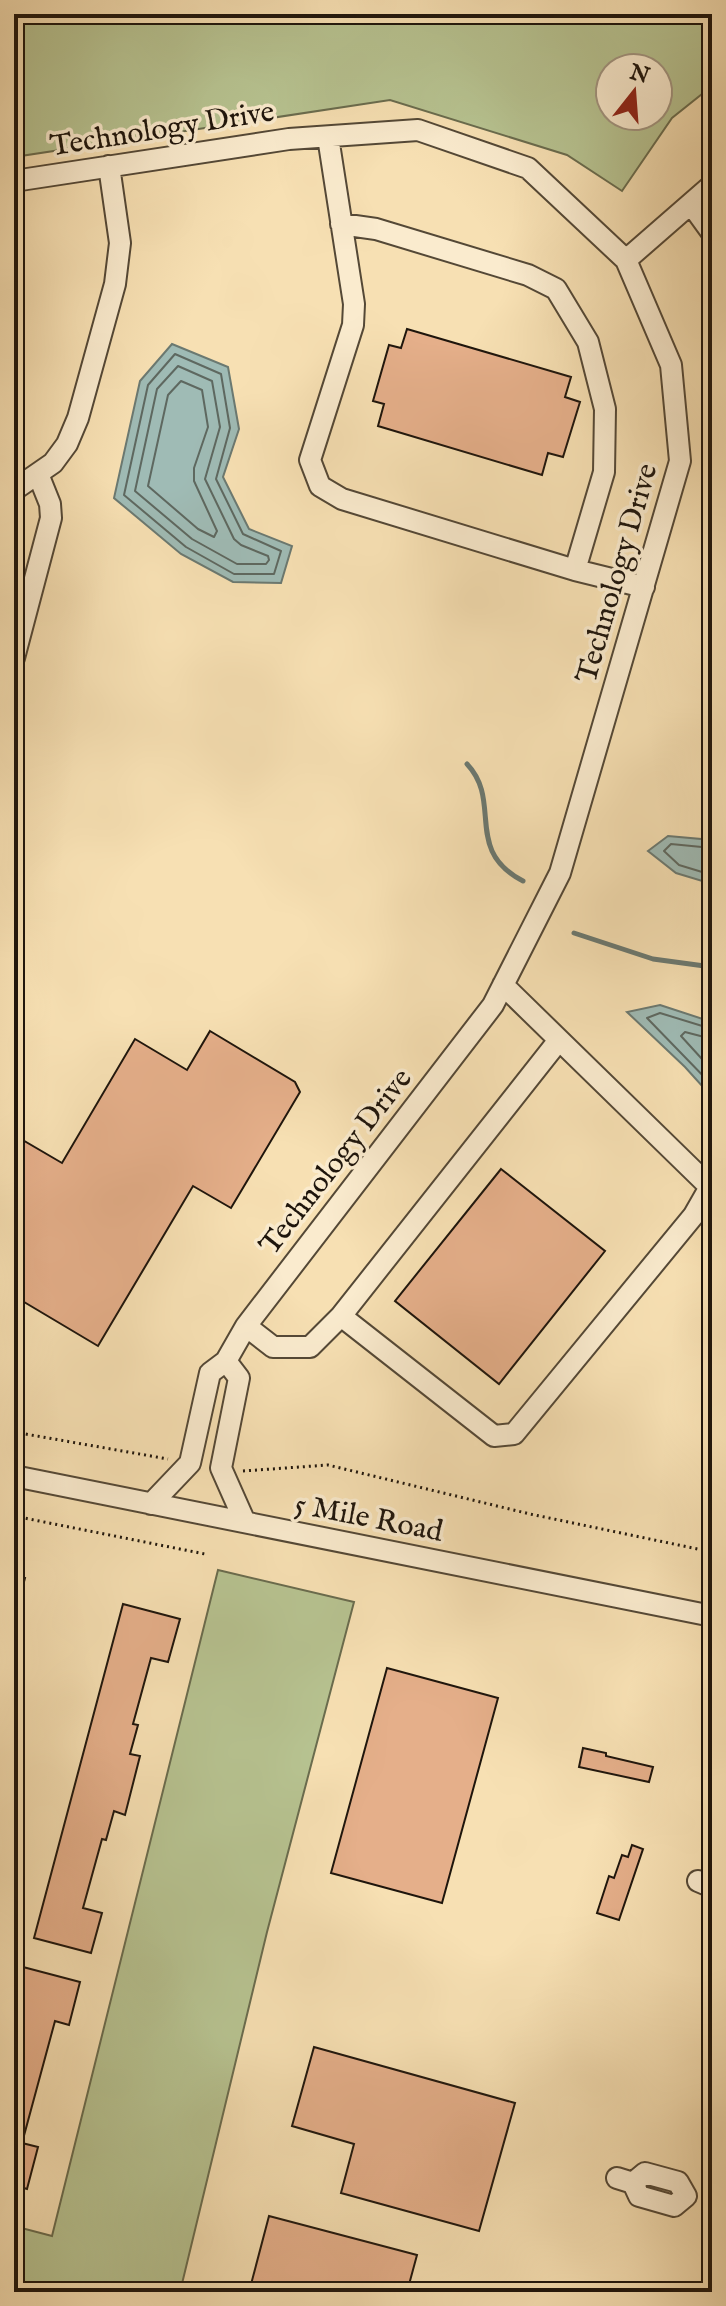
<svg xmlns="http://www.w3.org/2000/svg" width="726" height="2306" font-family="'IM FELL English',serif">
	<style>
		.green { fill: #b7c391; stroke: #6a6c4e; stroke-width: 2; fill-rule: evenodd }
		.water { fill: #9fbbb5; stroke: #6b7971; stroke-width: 2 }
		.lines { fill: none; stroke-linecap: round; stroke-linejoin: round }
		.shore { stroke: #5e6860; stroke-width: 2 }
		.stream { stroke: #6b7971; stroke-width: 5 }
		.building { fill: #e5af8a; stroke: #1e150c; stroke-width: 2 }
		.minor-casing { stroke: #544836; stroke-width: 24 }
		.path { stroke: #1e150c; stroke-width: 3; stroke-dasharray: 2 4; stroke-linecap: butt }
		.minor { stroke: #faebce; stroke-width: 20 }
		.labels { text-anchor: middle; stroke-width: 7; stroke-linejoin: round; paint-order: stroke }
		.street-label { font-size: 30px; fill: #1e150c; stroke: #faebce }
	</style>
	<rect width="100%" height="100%" fill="#f7e0b3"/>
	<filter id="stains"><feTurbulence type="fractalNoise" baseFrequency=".0025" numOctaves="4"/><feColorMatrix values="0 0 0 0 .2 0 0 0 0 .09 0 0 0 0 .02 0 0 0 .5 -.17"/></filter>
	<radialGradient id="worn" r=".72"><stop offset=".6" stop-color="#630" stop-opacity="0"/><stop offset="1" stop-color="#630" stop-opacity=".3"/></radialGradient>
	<!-- green -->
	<path class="green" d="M14,14H712V86L672,118L622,191L567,155L390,100L14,157ZM610,68H658V116H610Z
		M218,1570L354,1602L267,1932L180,2292H14V2226L52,2236Z"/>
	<!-- water -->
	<path class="water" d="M172,344L228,367L239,429L223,477L249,529L292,546L281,583L233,582L181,554L114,498L140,381Z
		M668,836L712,840V884L676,873L648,851Z
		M660,1005L712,1022V1097L685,1067L627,1012Z"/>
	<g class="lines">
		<!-- shore -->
		<path class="shore" d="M175,354L221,374L230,428L216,479L243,534L281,551L274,574H234L186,547L124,495L148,385Z
			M178,366L212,381L220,427L205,479L234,539L241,545L268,556L269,560L266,564H237L192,539L135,491L157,389Z
			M181,381L202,390L208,427L194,468V481L217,531L214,537L198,529L148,486L168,395Z
			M712,848L671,844L664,851L679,865L712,875
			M712,1029L660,1013L647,1018L712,1085
			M712,1039L685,1032L681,1036L712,1070"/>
		<!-- stream -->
		<path class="stream" d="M467,764C503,802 463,850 523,881
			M574,933L653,959L712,967"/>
	</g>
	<!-- building -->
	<path class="building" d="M407,329L571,377L565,397L580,402L563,457L548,453L542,475L378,426L384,404L373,401L389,345L401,348Z
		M210,1031L295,1082L300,1092L231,1208L193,1186L98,1346L14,1296V1135L62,1163L135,1039L187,1070Z
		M501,1169L605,1251L499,1384L395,1301Z
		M14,1575L25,1578L14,1620Z
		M123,1604L180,1619L168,1662L151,1658L133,1724L138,1725L130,1754L140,1756L125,1815L114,1811L106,1840L102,1839L83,1908L102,1913L91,1953L34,1938Z
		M387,1668L498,1698L442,1903L331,1873Z
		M583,1748L606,1753V1756L653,1767L649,1782L579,1767Z
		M632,1845L643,1849L619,1920L597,1913L609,1876L614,1878L622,1855L628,1857Z
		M23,1967L80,1982L69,2025L55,2021L22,2143L38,2147L27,2189L14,2185V2002Z
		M314,2047L515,2103L479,2231L341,2193L354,2144L292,2126Z
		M269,2216L417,2255L407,2292H249Z
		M712,2256V2292H702Z"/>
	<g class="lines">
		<defs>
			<path id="minor" d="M328,137L354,304L353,325L310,460L320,486L342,499L575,570L644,587
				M14,181L289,139L418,130L528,168L626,260L671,365L680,461L560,873L493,1005L246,1326L226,1361
				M691,204L712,233
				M341,224L376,229L528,275L556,289L588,342L605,409L604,472L575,570
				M626,260L712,185
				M14,490L53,463L67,444L78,418L115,284L120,243L109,166
				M14,658L51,518L50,504L38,474
				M341,1316L559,1040
				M246,1326L273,1347H310L341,1316L494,1436L514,1434L694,1215L710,1187L503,985
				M14,1476L712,1616
				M151,1504L190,1463L210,1373L226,1361L239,1378L221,1468L245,1522
				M698,1881L712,1887
				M617,2178L633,2183L639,2196L674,2206L686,2196L678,2182L645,2173L633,2183"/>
		</defs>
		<!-- minor casing -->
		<use href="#minor" class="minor-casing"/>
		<!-- path -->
		<path class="path" d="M14,1432L168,1459
			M243,1471L328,1465L530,1514L712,1552
			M14,1516L205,1554"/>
		<!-- minor -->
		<use href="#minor" class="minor"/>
	</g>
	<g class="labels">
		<!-- street labels -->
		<g class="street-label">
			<text transform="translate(162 128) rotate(-9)" y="10">Technology Drive</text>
			<text transform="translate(616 573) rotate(-74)" y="10">Technology Drive</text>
			<text transform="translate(335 1161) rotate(-52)" y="10">Technology Drive</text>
			<text transform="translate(369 1517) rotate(11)" y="10">5 Mile Road</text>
		</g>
	</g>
	<!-- margin -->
	<rect width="726" height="2306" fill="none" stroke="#f7e0b3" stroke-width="48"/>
	<rect x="16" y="16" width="694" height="2274" fill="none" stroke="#1e150c" stroke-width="4"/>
	<rect x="24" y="24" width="678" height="2258" fill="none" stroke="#1e150c" stroke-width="2"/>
	<!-- north arrow -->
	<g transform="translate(634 92) rotate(17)"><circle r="38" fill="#faebce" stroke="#a29580" stroke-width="2"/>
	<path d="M0-6L14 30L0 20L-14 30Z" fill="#8f2418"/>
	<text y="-12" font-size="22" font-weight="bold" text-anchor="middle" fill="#1e150c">N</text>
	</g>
	<rect width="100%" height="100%" filter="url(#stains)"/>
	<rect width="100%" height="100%" fill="url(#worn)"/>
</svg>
